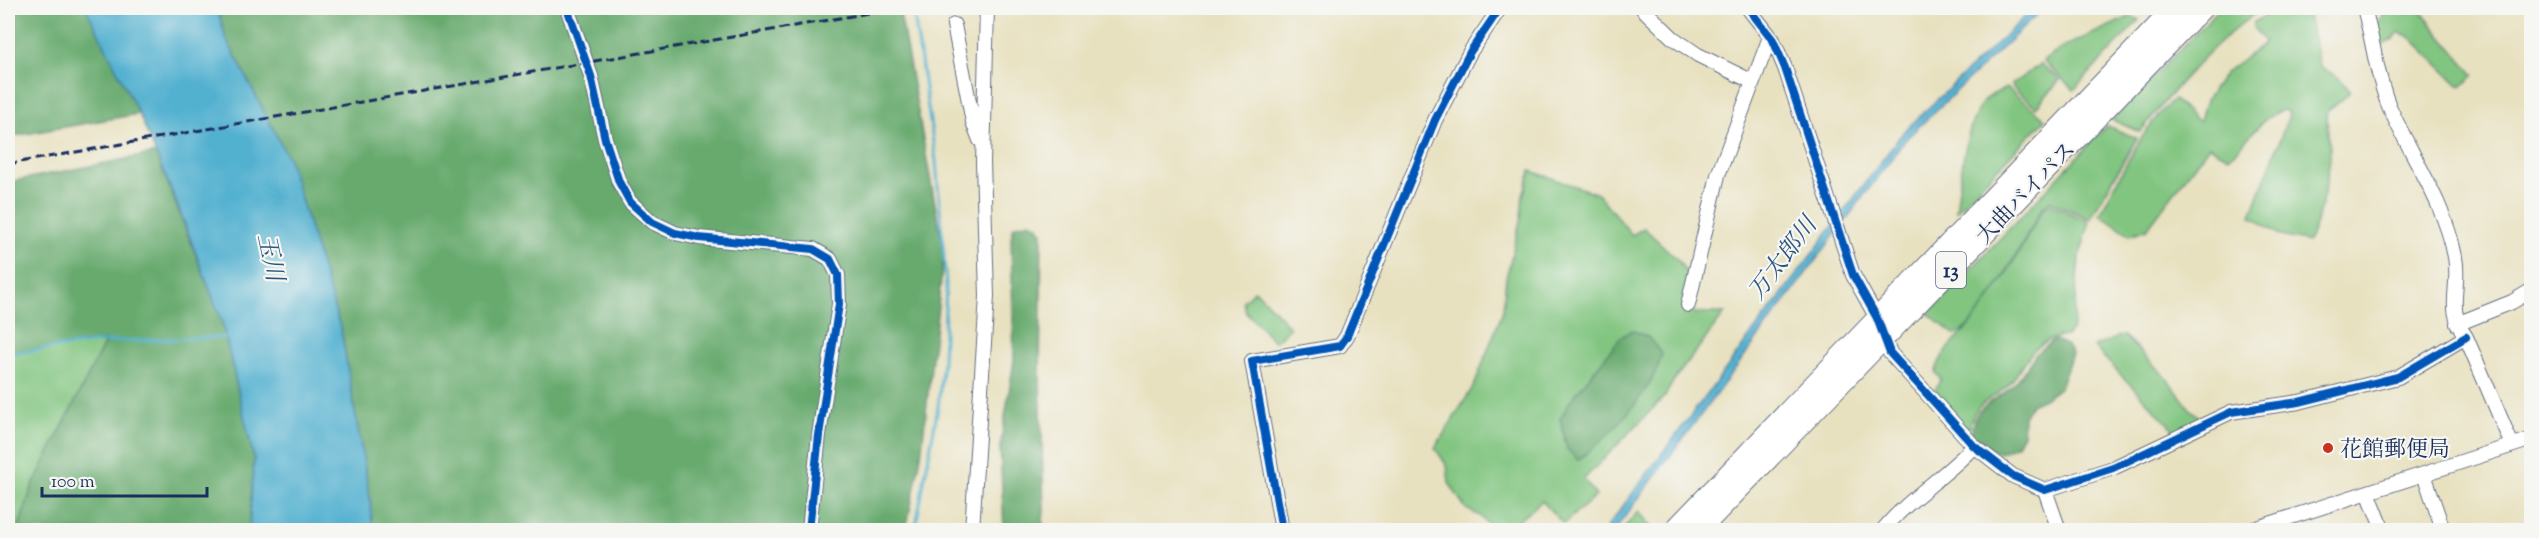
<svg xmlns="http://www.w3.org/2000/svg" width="2539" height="538" font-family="'Sorts Mill Goudy','Noto Serif JP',serif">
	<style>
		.green { fill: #81c580; stroke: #4e7a6f; stroke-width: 1.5 }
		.forest { fill: #68aa6e; stroke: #426c66; stroke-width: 1.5 }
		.water { fill: #52b1d0; stroke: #367097; stroke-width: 1.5 }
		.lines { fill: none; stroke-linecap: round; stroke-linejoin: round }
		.stream { stroke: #52b1d0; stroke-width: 3 }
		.minor-casing { stroke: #636d80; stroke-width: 16 }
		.trunk-casing { stroke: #636d80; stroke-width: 23 }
		.minor { stroke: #fff; stroke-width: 14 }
		.trunk { stroke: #fff; stroke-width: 21 }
		.rail { stroke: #1b2f5e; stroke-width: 3; stroke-dasharray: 9 4.5; stroke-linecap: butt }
		.cycleway-casing { stroke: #f6f6f2; stroke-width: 11 }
		.cycleway { stroke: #0057b8; stroke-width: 8 }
		.poi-dot { fill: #c8321e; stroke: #f6f6f2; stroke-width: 2 }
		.labels { text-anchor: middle; stroke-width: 4.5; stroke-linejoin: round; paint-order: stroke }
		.shield { fill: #f6f6f2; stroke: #5d6b8a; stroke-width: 1.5 }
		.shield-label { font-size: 21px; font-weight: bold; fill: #1b2f5e }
		.street-label { font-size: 22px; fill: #1b2f5e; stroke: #f6f6f2 }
		.poi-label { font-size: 22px; fill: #1b2f5e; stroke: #f6f6f2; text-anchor: start }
		.water-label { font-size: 24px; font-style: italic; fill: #2c5680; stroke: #f6f6f2 }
	</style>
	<rect width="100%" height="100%" fill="#f6f6f2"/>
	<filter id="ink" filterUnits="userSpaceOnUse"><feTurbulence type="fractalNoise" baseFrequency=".0167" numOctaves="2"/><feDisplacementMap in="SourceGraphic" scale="12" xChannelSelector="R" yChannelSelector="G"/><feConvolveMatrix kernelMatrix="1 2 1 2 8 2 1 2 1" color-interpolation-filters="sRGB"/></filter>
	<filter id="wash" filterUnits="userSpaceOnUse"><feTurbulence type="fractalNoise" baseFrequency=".008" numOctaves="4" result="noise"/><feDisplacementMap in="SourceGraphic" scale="24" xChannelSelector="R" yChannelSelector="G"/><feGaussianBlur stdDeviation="1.35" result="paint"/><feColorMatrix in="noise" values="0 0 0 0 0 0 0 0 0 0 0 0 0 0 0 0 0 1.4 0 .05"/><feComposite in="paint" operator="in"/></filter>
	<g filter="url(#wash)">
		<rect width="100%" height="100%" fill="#e8e1c0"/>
		<!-- green -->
		<path class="green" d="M2220,8H2263C2213,42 2177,85 2140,132L2112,120Z
			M2277,8H2306L2319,64L2322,68L2338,77L2351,92L2328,110C2325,126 2331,141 2330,157C2328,181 2319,221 2308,242L2281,236L2251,216L2289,115L2285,110C2262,113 2247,144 2229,157L2209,146L2147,229L2130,235L2100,214C2117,182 2145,121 2174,100L2196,119L2200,120L2207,98L2225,73L2262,45L2264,41L2253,27V23Z
			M2388,8H2418L2474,75L2461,87L2410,37L2399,32L2393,40L2378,47L2375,26Z
			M2131,16L2139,20L2074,90L2043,61L2064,47Z
			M2041,64L2060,80L2036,107L2013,88L2012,84Z
			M2007,88L2046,119L1956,211C1960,182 1965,124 1983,102C1989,95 1999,91 2007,88Z
			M2107,126L2137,138L2090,219L2050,201L2042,208C2028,233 1980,327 1955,335L1928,314Z
			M1531,171L1598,194L1632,235L1644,228L1679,261L1687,274L1683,305L1694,313H1725L1674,380L1665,396L1584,479L1596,496L1563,524L1542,501L1507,530H1493L1480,516L1466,509L1449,483L1447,466L1435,448L1475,384L1503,310L1506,278L1521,218L1523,195Z
			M2050,204L2088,221L2089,225L2079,258L2073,328L2066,336C2056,337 2043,341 2036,348C2026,358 2019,372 2010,383C1994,401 1977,398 1969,427L1965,430L1939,399L1935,390L1941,379L1936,373C1937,357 1957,340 1967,328C1998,292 2020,251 2042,210Z
			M1255,290L1290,327L1275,342L1245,311L1243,301Z
			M2120,336H2124L2165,376L2191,410L2202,419L2176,432L2094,347Z
			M107,339L32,487L18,530H8V354Z
			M1639,511L1650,526L1646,530H1622Z"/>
		<!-- forest -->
		<path class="forest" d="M8,8H86L139,114L8,137Z
			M217,8H899L944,253L921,456L906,530H372L371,505L341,330L289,160L226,38Z
			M156,153L222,322L254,459L249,530H18L32,487L106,340L8,354V182Z
			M1029,222L1037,225L1042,233L1040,376L1044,511L1042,530H1004L1000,448L1014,360L1011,237L1014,226Z
			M1632,330L1648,337L1662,354C1653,391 1609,438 1578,460L1567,449L1560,419L1570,401L1621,337Z
			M2055,340L2066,345L2072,354L2060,387L2044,399L2031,405L2024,417L2023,434L2017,445L2000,453L1991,450L1971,433C1975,404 1992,404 2010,388C2029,371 2029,353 2055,340Z"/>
		<!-- water -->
		<path class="water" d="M86,8H217L226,38L289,160L341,330L371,505L372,530H249L254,459L222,322L174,196L139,114Z
			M2034,8H2044L1906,139L1615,530H1605L1904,131Z"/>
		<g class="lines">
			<!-- stream -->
			<path class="stream" d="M913,8L936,161L946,283L943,361L938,407L915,530
				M8,354L97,342L227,337"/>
		</g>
	</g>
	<g filter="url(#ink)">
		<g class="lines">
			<defs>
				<path id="minor" d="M567,8L591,76L605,139L619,182L630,202L652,222L675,233L699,238L813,249L830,259L838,275L839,304L819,435L809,530
					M1642,8L1673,38L1698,55L1753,82
					M1748,8L1773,40L1785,68L1853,275L1877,318L1890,353L1974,446L2013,476L2045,490L2113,468L2231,412L2299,402L2398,377L2466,337
					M2364,8C2373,39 2376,75 2389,106C2411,156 2445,203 2455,257C2461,288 2445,308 2466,337L2512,445
					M954,25L973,122L980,140
					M1688,305L1718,175L1770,37
					M2457,324L2512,302L2532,290
					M2424,474L2443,530
					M2045,490L2059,530
					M2368,492L2383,530
					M972,530L987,296L983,162L987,8
					M1282,530L1252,361L1340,346L1347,336L1435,120L1470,52L1500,8
					M1883,530C1909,498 1946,476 1974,446
					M2251,530L2532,439"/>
				<path id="trunk" d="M1675,530L2175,8
					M1699,530L2202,8"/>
			</defs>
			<!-- minor casing -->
			<use href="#minor" class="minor-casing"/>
			<!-- trunk casing -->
			<use href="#trunk" class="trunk-casing"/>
			<!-- minor -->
			<use href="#minor" class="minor"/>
			<!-- trunk -->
			<use href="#trunk" class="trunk"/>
			<!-- rail -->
			<path class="rail" d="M8,164L897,8"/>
			<defs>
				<path id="cycleway" d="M567,8L591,76L605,139L619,182L630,202L652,222L675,233L699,238L813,249L830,259L838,275L839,304L819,435L809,530
					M1748,8L1773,40L1785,68L1853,275L1877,318L1890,353L1974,446L2013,476L2045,490L2113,468L2231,412L2299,402L2398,377L2466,337
					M1282,530L1252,361L1340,346L1347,336L1435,120L1470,52L1500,8"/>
			</defs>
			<!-- cycleway casing -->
			<use href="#cycleway" class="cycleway-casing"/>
			<!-- cycleway -->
			<use href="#cycleway" class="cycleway"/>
		</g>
	</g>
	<!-- markers -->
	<circle class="poi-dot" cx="2328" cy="448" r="6"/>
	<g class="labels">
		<!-- shield labels -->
		<rect class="shield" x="1936" y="252" width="30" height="36" rx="4.5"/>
		<g class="shield-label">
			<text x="1951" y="277">13</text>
		</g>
		<!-- street labels -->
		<g class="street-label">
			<text transform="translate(2025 192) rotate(-46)" y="8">大曲バイパス</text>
		</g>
		<!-- poi labels -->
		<g class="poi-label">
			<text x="2340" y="456">花館郵便局</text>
		</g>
		<!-- water labels -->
		<g class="water-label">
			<text transform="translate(271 257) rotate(78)" y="8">玉川</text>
			<text transform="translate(1782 258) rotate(-53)" y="8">万太郎川</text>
		</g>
	</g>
	<!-- margin -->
	<rect width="2539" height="538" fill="none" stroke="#f6f6f2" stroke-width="30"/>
	<!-- scale -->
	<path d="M42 487v9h165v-9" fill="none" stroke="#1b2f5e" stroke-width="3"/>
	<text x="51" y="487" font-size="18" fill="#1b2f5e" stroke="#f6f6f2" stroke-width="4.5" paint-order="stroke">100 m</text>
</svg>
